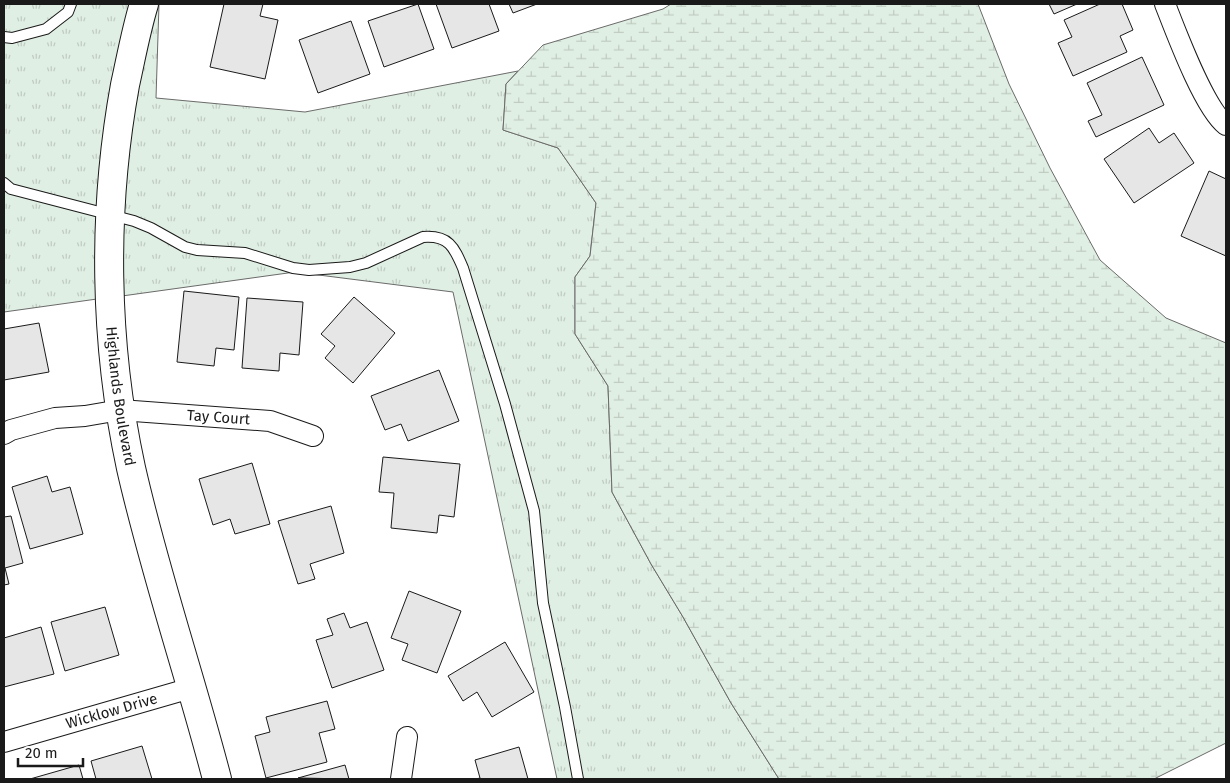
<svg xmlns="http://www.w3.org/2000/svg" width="1230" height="783" font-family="'Fira Sans',sans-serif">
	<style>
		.grass { fill: url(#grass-tufts); stroke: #6a6a6a }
		.wetland { fill: url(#wetland-marsh); stroke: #6a6a6a }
		.building { fill: #e6e6e6; stroke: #1a1a1a }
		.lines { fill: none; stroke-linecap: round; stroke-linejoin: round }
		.lane-casing { stroke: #1a1a1a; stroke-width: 12 }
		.street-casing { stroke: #1a1a1a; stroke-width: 22 }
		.secondary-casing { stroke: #1a1a1a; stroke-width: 30 }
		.lane { stroke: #fff; stroke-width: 10 }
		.street { stroke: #fff; stroke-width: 20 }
		.secondary { stroke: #fff; stroke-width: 28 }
		.labels { text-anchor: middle; stroke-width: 4; stroke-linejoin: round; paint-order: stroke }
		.street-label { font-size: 15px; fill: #1a1a1a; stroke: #fff }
	</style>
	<defs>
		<pattern id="grass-tufts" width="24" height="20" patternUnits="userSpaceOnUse" patternTransform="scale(1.25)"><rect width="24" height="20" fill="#e0efe3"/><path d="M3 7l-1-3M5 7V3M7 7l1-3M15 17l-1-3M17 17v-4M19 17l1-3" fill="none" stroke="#c0ccc2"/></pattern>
		<pattern id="wetland-marsh" width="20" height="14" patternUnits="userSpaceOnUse" patternTransform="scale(1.25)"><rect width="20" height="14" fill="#e0efe3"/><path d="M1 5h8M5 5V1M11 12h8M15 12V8" fill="none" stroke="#c0ccc2"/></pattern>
	</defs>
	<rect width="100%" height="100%" fill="#fff"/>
	<!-- grass -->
	<path class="grass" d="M4,4H131L97,299L4,312Z
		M157,4H159L156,98L305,112L518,71L506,84L503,130L558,148L596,203L590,256L575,277V334L608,386L612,492L651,564L683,617L731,703L779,779H557L453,292L295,272L122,296C122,247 123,199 128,150C133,101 144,52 157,4Z"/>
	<!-- wetland -->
	<path class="wetland" d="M671,4H978L1009,84L1050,168L1100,260L1166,318L1226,343V743L1154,779H779L731,703L683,617L651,564L612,492L608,386L575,334V277L590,256L596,203L558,148L503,130L506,84L543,45L663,9Z"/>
	<!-- building -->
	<path class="building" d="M224,4H263L260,16L278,20L265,79L210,67Z
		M418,4L434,49L384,67L368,21Z
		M436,4H489L499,31L452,48Z
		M509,4H537L513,13Z
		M1049,4H1077L1054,14Z
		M1100,4H1122L1133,30L1120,36L1127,52L1073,76L1058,43L1072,37L1064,20Z
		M351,21L370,74L318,93L299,40Z
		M1142,57L1164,105L1096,137L1088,121L1102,115L1087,83Z
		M1149,128L1159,143L1174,133L1194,163L1134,203L1104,159Z
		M1209,171L1226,179V256L1181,236Z
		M184,291L239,297L234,350L216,348L214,366L177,362Z
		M354,297L395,333L353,383L325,358L335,346L321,334Z
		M247,298L303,302L299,355L280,353L279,371L242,368Z
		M39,323L49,372L4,380V329Z
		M439,370L459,421L408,441L401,424L385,430L371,396Z
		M383,457L460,464L454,517L439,515L437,533L391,528L394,493L379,492Z
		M252,463L270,524L235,534L230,519L213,525L199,479Z
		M47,476L52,492L70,487L83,534L30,549L12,487Z
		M331,506L344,553L310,564L315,579L298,584L278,521Z
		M11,516L23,563L5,568L9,584L4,585V517Z
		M409,591L461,611L437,673L402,660L408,644L391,638Z
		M105,607L119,655L65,671L51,622Z
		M344,613L350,628L367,622L384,670L332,688L316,640L333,635L327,619Z
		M41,627L54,674L4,687V638Z
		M505,642L534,692L492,717L477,692L463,701L448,676Z
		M327,701L335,729L319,733L327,762L266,778L255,736L270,732L266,717Z
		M142,746L152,779H96L91,761Z
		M519,747L528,779H476L480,778L475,760Z
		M79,765L83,779H30Z
		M345,765L349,779L298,778Z"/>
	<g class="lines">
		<defs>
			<path id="lane" d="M4,37L12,38L46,29L68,12L71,4
				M4,183L11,189L134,221L151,228L185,247L197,250L245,253L293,268L309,270L350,267L366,263L423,237C449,235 454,247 463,268L505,404L534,511L543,603L565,707L578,779"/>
			<g id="street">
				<path d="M1165,4C1176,32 1204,108 1226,125"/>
				<path id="s1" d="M4,434L11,430L55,418L85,416L120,410L270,421L313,436"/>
				<path id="s2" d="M4,742L191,688"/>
				<path d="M401,779L407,737"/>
			</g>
			<g id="secondary">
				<path id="s3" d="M144,4C136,30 131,58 125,85C102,211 104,343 131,468C155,574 190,675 217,779"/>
			</g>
		</defs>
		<!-- lane casing -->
		<use href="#lane" class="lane-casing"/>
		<!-- street casing -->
		<use href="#street" class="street-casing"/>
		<!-- secondary casing -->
		<use href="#secondary" class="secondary-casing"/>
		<!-- lane -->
		<use href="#lane" class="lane"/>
		<!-- street -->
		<use href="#street" class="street"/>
		<!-- secondary -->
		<use href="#secondary" class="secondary"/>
	</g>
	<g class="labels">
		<!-- street labels -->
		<g class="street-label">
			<text dy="5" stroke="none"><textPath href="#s3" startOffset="396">Highlands Boulevard</textPath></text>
			<text dy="5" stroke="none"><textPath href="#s1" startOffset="218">Tay Court</textPath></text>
			<text dy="5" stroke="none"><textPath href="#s2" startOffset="112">Wicklow Drive</textPath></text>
		</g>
	</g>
	<!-- border -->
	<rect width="1230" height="783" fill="none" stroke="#1a1a1a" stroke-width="10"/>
	<!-- scale -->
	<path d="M18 758v8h65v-8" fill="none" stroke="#1a1a1a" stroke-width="2.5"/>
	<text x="25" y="758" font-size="15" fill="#1a1a1a" stroke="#ffffff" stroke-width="4" paint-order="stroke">20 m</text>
</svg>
